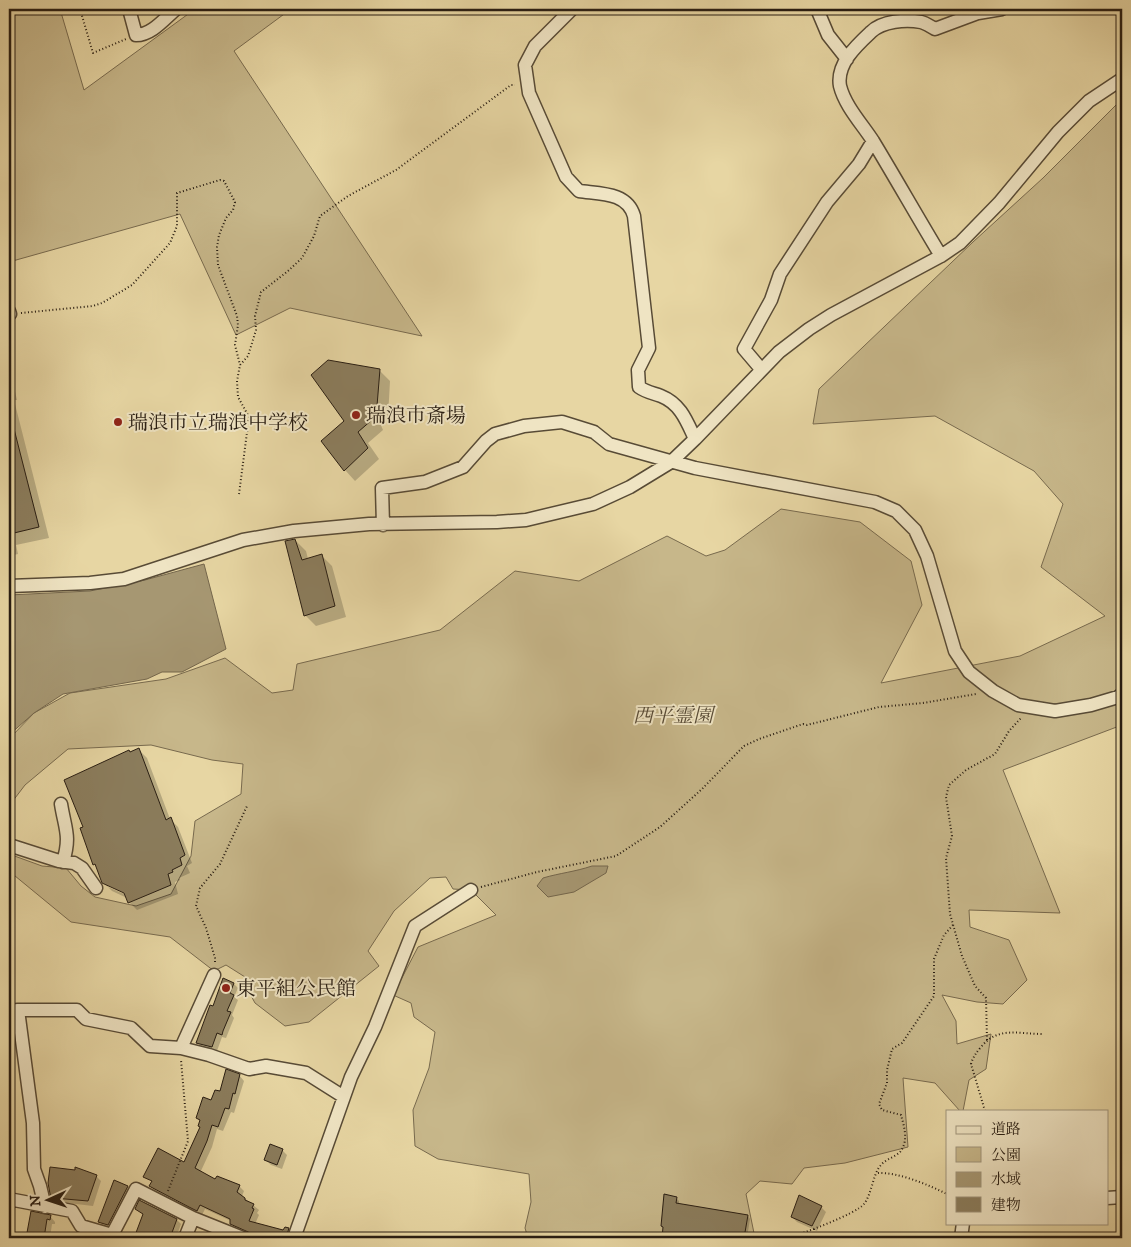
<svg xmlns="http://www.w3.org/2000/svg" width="1131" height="1247" font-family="'IM FELL DW Pica','Noto Serif JP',serif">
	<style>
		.green { fill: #c7b78a; stroke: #786a4e }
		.water { fill: #a69772; stroke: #74664c }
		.shadow { fill: #0003 }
		.building { fill: #8b7d5d; stroke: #281d12 }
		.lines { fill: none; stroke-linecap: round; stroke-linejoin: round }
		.minor-casing { stroke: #584b36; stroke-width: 15 }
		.path { stroke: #281d12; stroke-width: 2; stroke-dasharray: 1 2.5; stroke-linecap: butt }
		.minor { stroke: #efe4c3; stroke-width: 12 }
		.poi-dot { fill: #8f2418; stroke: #efe4c3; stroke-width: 2 }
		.labels { text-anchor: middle; stroke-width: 4; stroke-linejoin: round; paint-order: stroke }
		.poi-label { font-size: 20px; fill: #281d12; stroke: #efe4c3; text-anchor: start }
		.park-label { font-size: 20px; font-style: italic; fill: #584b36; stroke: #efe4c3 }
	</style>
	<rect width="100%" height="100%" fill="#e7d6a3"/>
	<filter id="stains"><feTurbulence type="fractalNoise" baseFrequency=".004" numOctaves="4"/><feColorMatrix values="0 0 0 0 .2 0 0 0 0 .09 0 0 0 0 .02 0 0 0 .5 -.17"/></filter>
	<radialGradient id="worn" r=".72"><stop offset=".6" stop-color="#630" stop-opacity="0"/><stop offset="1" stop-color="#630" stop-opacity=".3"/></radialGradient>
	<!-- green -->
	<path class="green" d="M9,9H60L84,90L195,9H291L234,51L422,336L290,308L236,335L180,214L9,262Z
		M1122,101V725L1003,770L1060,913L969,910L970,927L1009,940L1027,980L1003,1004L977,1002L942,995L956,1021L957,1044L991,1034L986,1069L969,1080L963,1111H960L935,1083L903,1078L908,1147L845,1163L804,1168L792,1184L760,1181L746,1194L755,1238H528L525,1228L531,1202L529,1174L438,1159L415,1146L413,1110L429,1068L435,1032L414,1017L411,1003L393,995L418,947L496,915L471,890L453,889L446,877L430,878L394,911L368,951L379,966L309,1022L285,1026L255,1003L249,992L245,977L226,965L214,971L170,937L71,922L9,871V854L42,866L66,868L81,886L95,897L136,906L171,894L191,856L195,821L241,794L243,764L212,760L151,745L68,749L25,785L9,806V739L34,713L70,693L166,679L225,658L272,693L293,690L297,664L440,630L515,571L579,581L667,536L706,556L725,550L781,509L860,522L911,561L922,605L881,683L1020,656L1105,616L1041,567L1063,504L1034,471L935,416L813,424L819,389L973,242L1043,178L1119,102Z"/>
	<!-- water -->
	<path class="water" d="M204,564L226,649L182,672H162L147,679L63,694L34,713L9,735V595L90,591L145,580Z
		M592,866H608L606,873L574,892L548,897L537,886L543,878C560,873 574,872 592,866Z"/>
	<!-- shadow -->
	<path class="shadow" d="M9,366L17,400H14L49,538L16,545L18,554L9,556Z
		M379,370L390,381L388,417L380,423L383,430L368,443L379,459L355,481L345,470L346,422Z
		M295,540L306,551L308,559L321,555L332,566L346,617L316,626L305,615Z
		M139,750L147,758L170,819L178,827L192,863L187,866L190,873L179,878L180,880L175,882L178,894L137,910L129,902L127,898L112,891L108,887L129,896L130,894L108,884V887L103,882L98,869L94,864L84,827L131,753Z
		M234,984L238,988L234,997L238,1000L232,1015L234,1018L226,1038L222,1037L217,1051L202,1047L197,1043L213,1008Z
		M239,1075L244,1081L234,1113L231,1112L223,1131L217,1129L212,1147L200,1173L216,1181L239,1186L244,1191L242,1196L259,1210L257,1213L259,1215L255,1224L284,1232L288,1229L293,1234L292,1238H252L251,1235L236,1229L231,1223V1221L205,1209L202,1215L155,1191L150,1186L152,1182L145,1176L185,1163L201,1128V1122L197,1118Z
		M282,1150L287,1155L282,1169L271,1165L266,1160Z
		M96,1176L101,1181L93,1206L59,1202L58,1204L53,1198Z
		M115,1181L128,1187L132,1192L113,1229L104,1227L99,1222Z
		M676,1198L679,1201V1204L748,1216L750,1219L747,1238H706L697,1237V1238H663L664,1228Z
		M821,1207L826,1212L817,1231L797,1222L792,1217Z
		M136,1209L177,1220L181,1224L176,1238H135L144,1215Z
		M32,1213L50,1216L55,1222V1224H52L50,1238H27Z"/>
	<!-- building -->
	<path class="building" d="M328,360L380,369L377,406L370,412L373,419L358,432L368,448L344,471L321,441L344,421L311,375Z
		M9,421H12L39,527L14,533L9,510Z
		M295,539L302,560L322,554L335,606L304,616L285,541Z
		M139,748L166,820L171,817L185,855L180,858L182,865L172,870L173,872L168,874L171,885L128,903L124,893L102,883L95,864L93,865L80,828L83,827L64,780L129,750L130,752Z
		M223,978L234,983L230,993L234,995L227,1011L231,1012L223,1031L222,1035L217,1033L212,1047L196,1043L210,1005L213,1006Z
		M226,1069L240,1074L235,1094L233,1093L229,1109L225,1108L218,1127L212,1125L207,1141L195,1168L215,1179L217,1176L240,1185L237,1192L245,1198V1200L254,1204L252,1208L254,1209L249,1221L283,1230L285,1227L289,1228L286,1238H251L250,1233L246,1231L230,1224V1219L200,1205L197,1211L189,1207L149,1186L152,1181L143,1177L158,1148L184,1162L200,1127L198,1126L200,1120L196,1118L203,1097L211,1100L215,1090L220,1091Z
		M270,1144L283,1149L277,1165L264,1160Z
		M50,1167L75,1170V1167L97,1175L88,1201L54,1198V1199H51L48,1183Z
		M114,1180L128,1186L108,1225L98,1222Z
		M664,1194L677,1197L676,1203L748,1215L744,1238H731L712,1235V1238L695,1235L694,1238H662L663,1227L661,1226Z
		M799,1195L822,1206L812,1226L791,1217Z
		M139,1200L177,1219L170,1238H134L143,1214L135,1209Z
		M31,1211L51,1215L50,1220L47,1219L44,1238H26Z"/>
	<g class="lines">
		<defs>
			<path id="minor" d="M129,9L136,35C152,35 165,18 176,9
				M572,9L535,46L525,65L529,93L566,177L579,191C600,194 627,192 634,216L649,348L638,370L639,387C646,392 653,393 661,396C681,404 687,422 695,439
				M817,9L828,35L847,59
				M941,256C918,218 896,179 873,141C862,124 845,106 840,86C836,64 857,45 871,32C882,21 906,19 921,22C926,23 931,27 935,29L978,13L1002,9
				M9,311L10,314
				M761,369L744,349L771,300L780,274L827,202L859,164L873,141
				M383,525L382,488L425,482L463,467L486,441L495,434L524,426L562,422L594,432L609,444L695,468L875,502L896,511L915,530L927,556L955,651L969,672L993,691L1018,705L1055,711L1091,705L1118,697L1122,694
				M9,586L90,583L124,579L243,540L294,531L369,524L497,522L526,520L593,504L630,487L671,462L695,439L779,352L809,329L831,315L941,256L960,243L999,203L1058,132L1089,101L1122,79
				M61,804C65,829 71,836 63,862
				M9,845L59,861L74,863L82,868L96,888
				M18,1010H77L86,1019L131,1028L150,1046L181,1048L209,1055L249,1069L266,1066L306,1073L344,1097
				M9,1011L18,1010L33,1123L34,1169L40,1186L45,1207
				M181,1048L214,975
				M1107,1198L1122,1197
				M9,1201L14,1200L72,1211L81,1226L112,1235
				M193,1218L243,1238
				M113,1238L112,1235L136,1189L193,1218L185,1238
				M294,1238L351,1077L375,1027L415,926L471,890
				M961,1238L963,1223"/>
		</defs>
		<!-- minor casing -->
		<use href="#minor" class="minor-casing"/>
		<!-- path -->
		<path class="path" d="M80,9L93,53L126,39
			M21,313L93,306L102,303L132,285L170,243L177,226V193L220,180L224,181L235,202L233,210L226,218L219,235L217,247L218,265L237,316L238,325L235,345L240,365
			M239,494L249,417L238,397L237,381L240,365L248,356L256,330L255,316L261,292L288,271L302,258L314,236L320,216L348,196L396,170L511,85H515
			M481,887L537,872L616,856L660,827L702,789L744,746L759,739L803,724L807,725L879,707L923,703L976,694
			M215,962V958L206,928L196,906L200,888L220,864L247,806
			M987,1040L986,998L975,986L962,956L950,914L946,858L952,836L946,797L949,785L966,770L995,754L1009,731L1021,718
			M985,1111L971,1064C973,1057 976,1053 981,1047C998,1026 1019,1034 1043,1034
			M878,1173C898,1172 929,1185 947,1194
			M168,1191L188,1141L181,1060
			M814,1229V1238
			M787,1238C802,1234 856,1214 864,1204C872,1194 873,1173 881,1165C886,1159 895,1157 900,1152C909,1141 904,1126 901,1115L882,1110L879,1104L887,1083V1070L892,1049L902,1043L934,996V959L944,935L953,925"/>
		<!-- minor -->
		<use href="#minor" class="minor"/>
	</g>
	<!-- markers -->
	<g class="poi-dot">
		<circle cx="356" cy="415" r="5"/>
		<circle cx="118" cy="422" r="5"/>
		<circle cx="226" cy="988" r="5"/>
	</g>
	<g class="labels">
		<!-- poi labels -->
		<g class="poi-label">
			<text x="366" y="422">瑞浪市斎場</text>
			<text x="128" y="429">瑞浪市立瑞浪中学校</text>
			<text x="236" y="995">東平組公民館</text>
		</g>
		<!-- park labels -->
		<g class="park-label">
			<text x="673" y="722">西平霊園</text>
		</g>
	</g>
	<!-- margin -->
	<rect width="1131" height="1247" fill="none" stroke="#e7d6a3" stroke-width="30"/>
	<rect x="10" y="10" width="1111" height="1227" fill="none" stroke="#281d12" stroke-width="2.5"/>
	<rect x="15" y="15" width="1101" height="1217" fill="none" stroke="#281d12"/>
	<!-- legend -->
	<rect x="946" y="1110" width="162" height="115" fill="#efe4c3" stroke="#9f947c"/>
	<rect x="956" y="1126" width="25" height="8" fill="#efe4c3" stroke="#9f947c"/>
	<text x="991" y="1134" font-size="15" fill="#281d12">道路</text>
	<rect x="956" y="1147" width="25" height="15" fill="#c7b78a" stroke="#9f947c"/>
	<text x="991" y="1160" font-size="15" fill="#281d12">公園</text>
	<rect x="956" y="1172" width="25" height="15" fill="#a69772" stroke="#9f947c"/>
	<text x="991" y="1184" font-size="15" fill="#281d12">水域</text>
	<rect x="956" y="1197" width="25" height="15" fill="#8b7d5d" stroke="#9f947c"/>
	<text x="991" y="1210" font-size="15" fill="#281d12">建物</text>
	<!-- north arrow -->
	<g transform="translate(48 1200) rotate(267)" stroke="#efe4c3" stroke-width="4" paint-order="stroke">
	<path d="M0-4L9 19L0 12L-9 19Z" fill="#281d12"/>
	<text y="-8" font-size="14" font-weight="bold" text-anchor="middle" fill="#281d12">N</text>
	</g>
	<rect width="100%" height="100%" filter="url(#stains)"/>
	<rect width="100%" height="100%" fill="url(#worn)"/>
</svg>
